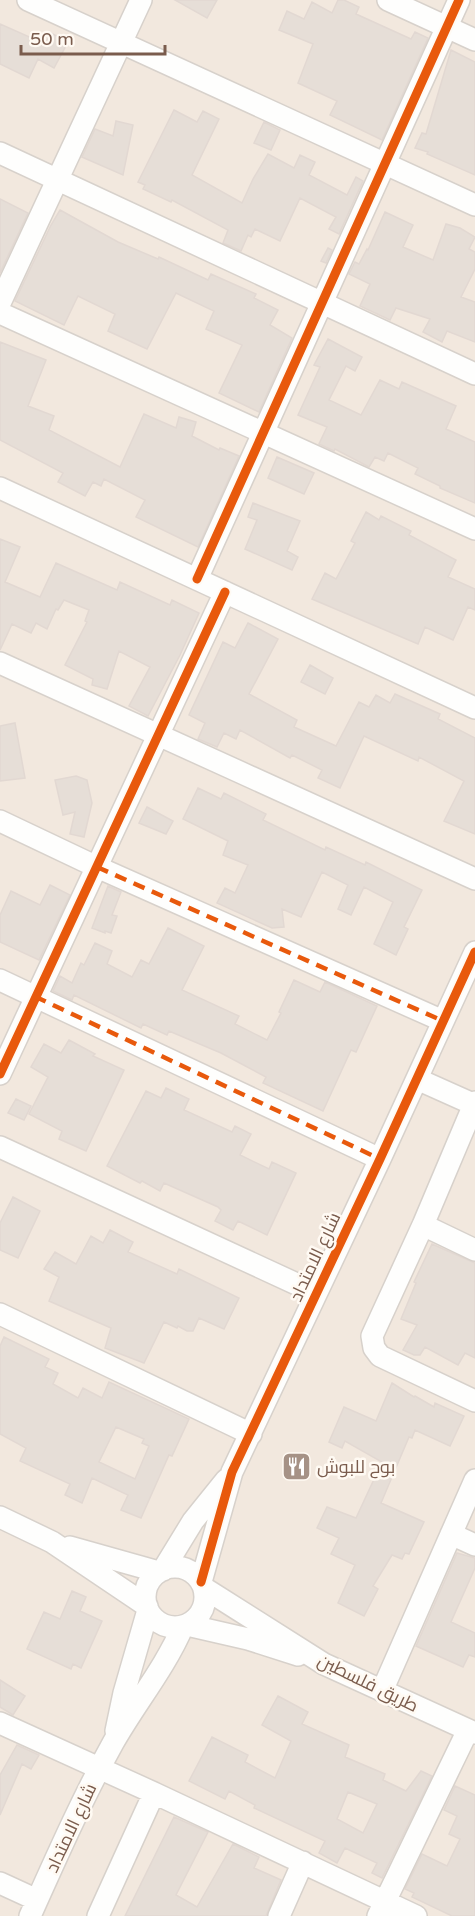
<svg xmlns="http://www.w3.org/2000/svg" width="475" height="1916" font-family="'Varela Round',Cairo,sans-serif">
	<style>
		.residential { fill: #f2e8de }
		.building { fill: #e6ded7; stroke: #e2d8d2; stroke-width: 1.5; fill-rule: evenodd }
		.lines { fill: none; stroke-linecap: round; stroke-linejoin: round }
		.minor-casing { stroke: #d7d1cb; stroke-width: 24 }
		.minor { stroke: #fefefd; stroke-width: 21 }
		.cycleway-casing { stroke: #fffaf3; stroke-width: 13 }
		.cycleway { stroke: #e8590c; stroke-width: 9 }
		.marked { fill: none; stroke: #e8590c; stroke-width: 4.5; stroke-dasharray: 12 8; stroke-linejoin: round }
		.labels { text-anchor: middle; stroke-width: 5; stroke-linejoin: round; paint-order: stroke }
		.street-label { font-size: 18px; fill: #7a5c4d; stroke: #fffaf3 }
		.poi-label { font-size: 18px; fill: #7a5c4d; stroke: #fffaf3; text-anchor: start }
	</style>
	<rect width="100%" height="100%" fill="#f9f5f0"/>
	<!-- residential -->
	<path class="residential" d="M0,0H475V1916H0Z"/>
	<!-- building -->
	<path class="building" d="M175,0H217L207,18Z
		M338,0H344L359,7L356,14L411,39L415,32L428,38L382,140L330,115L337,101L298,83L313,44L279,30L287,11L304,19L312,2L332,13Z
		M0,24L45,44L51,33L68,42L54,68L38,59L29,78L0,64Z
		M451,50L475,62V175L427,154L428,152L415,148L422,133L426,134Z
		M174,110L197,122L203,111L219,119L192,175L242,203L253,179L268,154L294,168L300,155L315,162L309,175L347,195L356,177L363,181L339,234L329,229L336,217L300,198L280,241L255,229L251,237L248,235L241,251L223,243L228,230L172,200L171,202L143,189L145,185L138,182Z
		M116,121L133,125L123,175L82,157L95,129L113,136Z
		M264,122L280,130L271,150L254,143Z
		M0,199L28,213L0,273Z
		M60,210L118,242L158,259L159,257L208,280L211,274L256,294L254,298L278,310L270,325L292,338L259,412L219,393L242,345L206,329L214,311L176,293L147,349L108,331L115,314L78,296L64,325L15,301L51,225Z
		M385,212L413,225L403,247L433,260L446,224L460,228L475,237L469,249L475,252V269L461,297L475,302V342L447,331L442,342L423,332L430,319L396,308L390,320L360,306L370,284L349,274L355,262L359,264L367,249L368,250Z
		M328,248L332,250L326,263L321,261Z
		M328,339L362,357L355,371L346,366L329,400L361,415L380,380L399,389L402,382L456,406L446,429L475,442V503L440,488V486L415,474L418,468L388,453L384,461L375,457L369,467L335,449L334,451L319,444L327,427L298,415L320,367L314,365Z
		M0,342L46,360L28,406L54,416L49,430L120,467L144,414L176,428L179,417L196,422L192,436L219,450L220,448L239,456L198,547L136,517L145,500L104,479L101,486L93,482L85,496L58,482L63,473L0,440Z
		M277,457L314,473L304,494L268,478Z
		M253,503L300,521L287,551L298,557L292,570L245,549L257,520L248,517Z
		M366,512L379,520L381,516L411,531L409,535L456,560L448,577L475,589V610L468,607L453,640L425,627L418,644L312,599L325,573L336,579L355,543L351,541Z
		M0,539L20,547L5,582L40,597L56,563L117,590L120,582L170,605L172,600L199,613L180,655L148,716L129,706L150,667L119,651L107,689L92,685L93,679L65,665L87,622L85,621L89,610L64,600L58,610L56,609L47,629L36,623L31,633L12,624L0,650Z
		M248,623L278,639L249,694L297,720L294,727L336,746L359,702L369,707L376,695L390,703L395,694L440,714L438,719L475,738V834L444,821L464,781L419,757L418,761L364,736L340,788L318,778L322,770L292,755L290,758L240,730L236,739L224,733L217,747L198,739L205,723L189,715L223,642L235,648Z
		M310,665L333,678L325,694L301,682Z
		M15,723L25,778L0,781V726Z
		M76,776L87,780L92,803L84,837L70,834L75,812L63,815L55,780Z
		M198,788L221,799L224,793L266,814L263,820L325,850L326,847L365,865L366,862L422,890L404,927L408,929L396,955L374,944L393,902L364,887L351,915L338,909L348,885L322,872L301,917L282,909L284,927L272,928L217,903L225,888L235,893L248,865L223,855L228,841L183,819Z
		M147,807L173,821L166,834L139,823Z
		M50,885L70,895L39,960L0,942V915L11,891L40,905Z
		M108,886L121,892L112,915L117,916L111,933L105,931V933L92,928Z
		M168,928L204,946L182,990L239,1016L235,1024L267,1040L281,1013L279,1012L294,980L320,992L325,982L377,1006L356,1052L351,1050L323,1111L263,1083L266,1077L221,1053L169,1031L167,1035L143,1024L141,1028L74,995L72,1000L53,991L60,976L72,983L81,963L84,965L95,943L112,951L107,964L132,977L141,960L149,964Z
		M69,1040L95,1054L93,1056L124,1070L86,1151L59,1139L62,1131L29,1114L48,1077L31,1067L44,1044L61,1053Z
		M166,1088L189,1099L184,1110L232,1132L235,1126L251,1134L240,1155L269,1169L272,1162L296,1173L267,1235L238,1221L233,1230L215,1221L221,1210L218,1207L164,1183L160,1191L142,1181L140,1183L107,1166L146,1091L161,1098Z
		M16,1099L31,1106L24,1120L8,1113Z
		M13,1197L40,1211L18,1258L0,1250V1223Z
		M110,1230L133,1242L128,1252L177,1274L179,1269L239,1298L224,1329L199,1318L193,1331H187L178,1326L177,1328L164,1322L144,1363L105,1348L111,1328L49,1301L59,1277L44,1269L55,1252L76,1264L91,1236L103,1243Z
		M432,1244L475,1263V1358L465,1353L458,1365L425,1347L420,1355H414L403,1350L417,1325L401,1319L416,1283L414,1282Z
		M4,1337L49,1359L45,1367L58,1373L53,1384L78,1398L83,1388L102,1398L109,1382L189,1419L172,1456L169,1455L141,1518L121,1510L128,1495L92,1478L82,1503L65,1495L70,1484L20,1461L26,1448L0,1434V1346ZM116,1427L144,1439L142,1443L149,1446L135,1479L99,1462Z
		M392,1383L414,1397L415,1396L434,1407L435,1403L464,1416L450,1446L415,1430L412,1438L409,1437L381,1503L424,1522L409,1554L405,1553L402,1559L392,1555L373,1586L378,1589L364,1616L338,1603L355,1565L331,1554L339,1538L317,1528L327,1507L356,1518L382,1462L345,1441L342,1448L329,1442L344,1407L376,1421Z
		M457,1553L475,1558V1568L451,1622L475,1633V1657L469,1655L463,1667L416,1646Z
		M72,1591L86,1597L80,1611L102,1621L81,1668L73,1664L71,1669L27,1649L44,1612L60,1619Z
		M0,1680L25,1696L13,1715L0,1707Z
		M278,1696L308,1712L302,1724L349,1745L345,1757L385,1774L383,1780L406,1791L421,1771L432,1776L382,1878L372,1873L377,1863L345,1848L337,1863L319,1853L325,1841L254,1808L255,1805L229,1791L225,1799L189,1781L212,1737L248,1755L245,1762L275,1778L291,1741L262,1725ZM348,1792L377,1804L363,1833L337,1819Z
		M17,1745L39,1755L31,1769L22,1764L0,1815V1775Z
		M455,1786L475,1795V1916H452L412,1897L414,1893L405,1889L422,1854L447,1866L460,1839L449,1834L457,1816L444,1810Z
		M174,1817L208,1832L176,1895L197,1907L233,1844L259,1857L254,1868L281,1880L266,1916H125Z"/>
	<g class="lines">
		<defs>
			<path id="minor" d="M28,0L475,205
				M388,0L475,40
				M0,153L475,374
				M0,303L141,0
				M0,313L475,529
				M0,488L475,708
				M197,579L459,0
				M0,663L475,879
				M0,821L97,867L443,1021
				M0,980L380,1159
				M0,1074L225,592
				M417,1079L475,1105
				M475,1102L423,1225L372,1336L374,1348L380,1356L475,1401
				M0,1147L316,1293
				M423,1225L475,1250
				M0,1314L251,1434
				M0,1517L52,1542L147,1606
				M451,1534L475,1545
				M70,1547L159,1572
				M145 1597a30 30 0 1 1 60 0a30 30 0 1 1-60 0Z
				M163,1570L193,1521L226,1480
				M201,1582L232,1472L380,1159L475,952
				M204,1588L324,1664L475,1733
				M187,1625L248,1639L298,1655
				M382,1691L475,1480
				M0,1723L154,1793L98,1916
				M116,1731L124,1693L148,1610
				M154,1793L416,1916
				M0,1883L37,1900
				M30,1916C56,1858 82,1799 113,1743C135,1704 165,1668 183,1626
				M279,1916L303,1862
				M378,1916L468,1730"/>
		</defs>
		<!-- minor casing -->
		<use href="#minor" class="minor-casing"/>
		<!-- minor -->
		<use href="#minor" class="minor"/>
		<defs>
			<path id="cycleway" d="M197,579L459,0
				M0,1074L225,592
				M201,1582L232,1472L380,1159L475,952"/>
		</defs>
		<!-- cycleway casing -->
		<use href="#cycleway" class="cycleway-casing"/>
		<!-- cycleway -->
		<use href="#cycleway" class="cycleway"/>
	</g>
	<!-- marked area -->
	<path class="marked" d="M97,867L443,1021L380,1159L36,997Z"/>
	<!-- icons -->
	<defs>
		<symbol id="restaurant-square" viewBox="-11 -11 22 22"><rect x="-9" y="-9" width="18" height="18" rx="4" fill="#a69286" stroke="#fffaf3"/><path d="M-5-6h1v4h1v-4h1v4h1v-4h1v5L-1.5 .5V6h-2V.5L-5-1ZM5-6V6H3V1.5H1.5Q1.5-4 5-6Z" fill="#fff"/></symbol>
	</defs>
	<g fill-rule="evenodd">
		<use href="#restaurant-square" x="280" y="1450" width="33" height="33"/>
	</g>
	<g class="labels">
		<!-- street labels -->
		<g class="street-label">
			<text transform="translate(315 1257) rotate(-65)" y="6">شارع الامتداد</text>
			<text transform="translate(368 1683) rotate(26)" y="6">طريق فلسطين</text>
			<text transform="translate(71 1828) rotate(-65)" y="6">شارع الامتداد</text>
		</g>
		<!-- poi labels -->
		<g class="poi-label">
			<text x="317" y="1473">بوح للبوش</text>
		</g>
	</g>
	<!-- scale -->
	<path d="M21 45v9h144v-9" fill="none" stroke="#7a5c4d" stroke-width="3"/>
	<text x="30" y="45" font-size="18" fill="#7a5c4d" stroke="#fffaf3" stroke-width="4.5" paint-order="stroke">50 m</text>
</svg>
